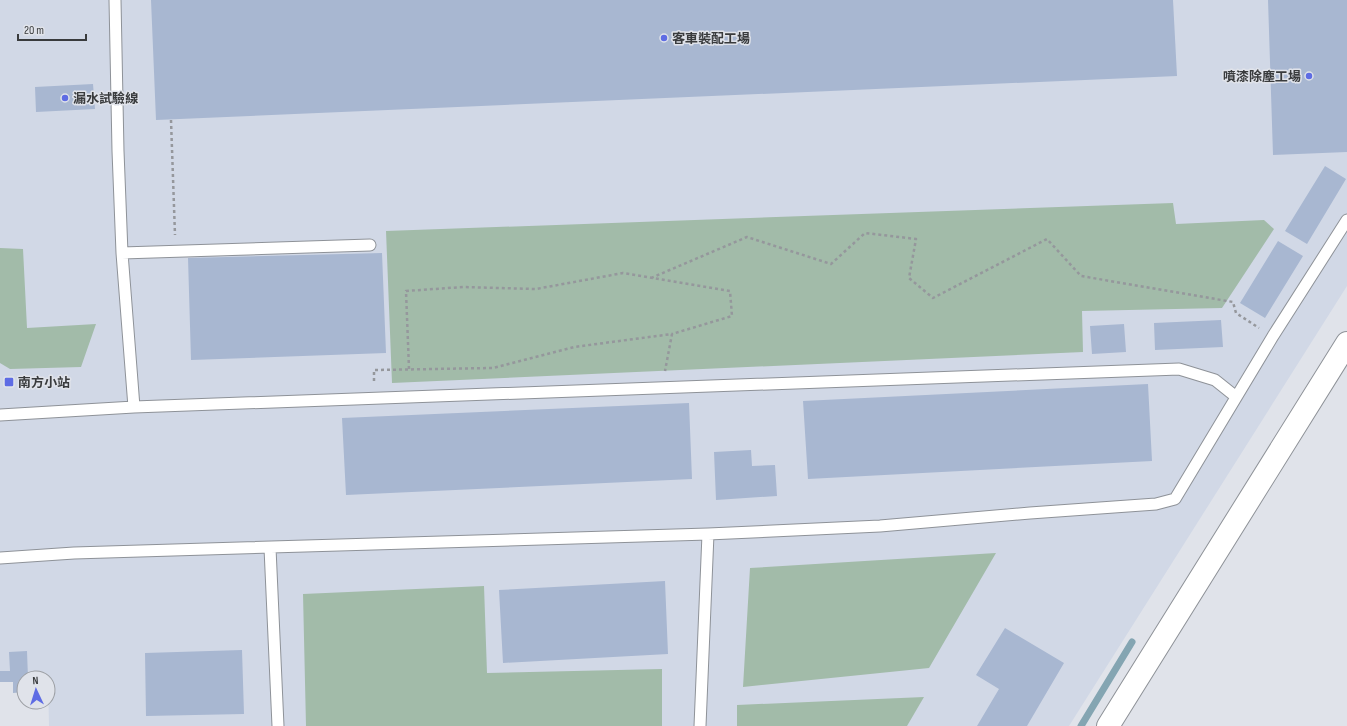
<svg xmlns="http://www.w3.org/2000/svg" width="1347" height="726" font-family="'Sofia Sans Condensed','Noto Sans TC',sans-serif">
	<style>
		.built { fill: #d1d8e6 }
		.green { fill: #a2bba9 }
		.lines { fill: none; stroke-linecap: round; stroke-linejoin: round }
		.stream { stroke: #84a5b2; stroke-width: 7 }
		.building { fill: #a8b7d1 }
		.service-casing { stroke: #8e9298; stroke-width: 13 }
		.minor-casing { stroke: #8e9298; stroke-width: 24 }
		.path { stroke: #95979c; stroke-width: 2.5; stroke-dasharray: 3 3; stroke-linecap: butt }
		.service { stroke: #fff; stroke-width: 11 }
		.minor { stroke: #fff; stroke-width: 22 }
		.poi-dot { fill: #5e6ce4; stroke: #e0e3ea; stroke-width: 1.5 }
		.labels { text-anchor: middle; stroke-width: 3; stroke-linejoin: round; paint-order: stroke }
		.poi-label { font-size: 13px; font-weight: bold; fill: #393b3d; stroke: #e0e3ea; text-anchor: start }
	</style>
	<rect width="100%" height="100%" fill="#e0e3ea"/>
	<!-- built -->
	<path class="built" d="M0,0H1347V286L1069,726H49L48,678H24L0,681Z"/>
	<!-- green -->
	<path class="green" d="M1173,203L1176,224L1264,220L1274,229L1222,308L1082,311L1083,352L392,383L386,231Z
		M0,248L23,249L27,328L96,324L81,367L10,369L0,363Z
		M996,553L929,668L743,687L750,568Z
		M484,586L487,673L662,669V726H306L303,594Z
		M924,697L907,726H737V705Z"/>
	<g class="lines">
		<!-- stream -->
		<path class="stream" d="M1081,726L1132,642"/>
	</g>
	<!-- building -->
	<path class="building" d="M151,0H1173L1177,76L156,120Z
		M1268,0H1347V152L1273,155Z
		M93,84L95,109L36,112L35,87Z
		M1325,166L1346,179L1307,244L1285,231Z
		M1278,241L1303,256L1265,318L1240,303Z
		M382,253L386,353L191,360L188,258Z
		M1221,320L1223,347L1155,350L1154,323Z
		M1124,324L1126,352L1092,354L1090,326Z
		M1148,384L1152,461L808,479L803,401Z
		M689,403L692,479L346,495L342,418Z
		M751,450L752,466L775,465L777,496L716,500L714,452Z
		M665,581L668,654L503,663L499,590Z
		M1005,628L1064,663L1027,726H977L999,689L976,675Z
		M242,650L244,714L146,716L145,653Z
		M27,651L28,678H24V692L13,693V682H0V671H10L9,652Z"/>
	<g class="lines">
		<defs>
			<path id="service" d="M115,0L118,151L122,253L134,407
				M122,253L370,245
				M0,415L134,407L1179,369L1215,380L1235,396
				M270,548L278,726
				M0,558L74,553L708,534L880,526L1030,513L1156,504L1175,499L1273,336L1347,220
				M700,726L708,534"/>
			<path id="minor" d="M1108,726L1347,343"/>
		</defs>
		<!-- service casing -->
		<use href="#service" class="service-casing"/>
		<!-- minor casing -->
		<use href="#minor" class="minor-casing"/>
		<!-- path -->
		<path class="path" d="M171,120L175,235
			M651,278L747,237L831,264L865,233L916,239L909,278L933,298L1047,239L1081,276L1233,302L1236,313L1259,328
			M409,369L406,291L463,287L536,289L623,273L730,291L732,316L672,334
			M374,381V370L493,368L574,347L672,334L665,371"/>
		<!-- service -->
		<use href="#service" class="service"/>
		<!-- minor -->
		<use href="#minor" class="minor"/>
	</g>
	<!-- markers -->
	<g class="poi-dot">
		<circle cx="664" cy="38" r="4"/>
		<circle cx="1309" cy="76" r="4"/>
		<circle cx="65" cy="98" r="4"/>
		<rect x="4" y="377" width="10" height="10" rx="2"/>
	</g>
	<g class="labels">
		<!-- poi labels -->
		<g class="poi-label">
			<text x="672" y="43">客車裝配工場</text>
			<text x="1301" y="81" text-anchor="end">噴漆除塵工場</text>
			<text x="73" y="103">漏水試驗線</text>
			<text x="18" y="387">南方小站</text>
		</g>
	</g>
	<!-- north arrow -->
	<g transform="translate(36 690) rotate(356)"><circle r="19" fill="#e0e3ea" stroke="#9da0a5"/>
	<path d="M0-3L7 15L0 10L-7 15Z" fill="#5e6ce4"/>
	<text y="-6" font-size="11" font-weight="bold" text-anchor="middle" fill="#393b3d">N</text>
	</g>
	<!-- scale -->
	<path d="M18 34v6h68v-6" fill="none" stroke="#393b3d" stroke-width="2"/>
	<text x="24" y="34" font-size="12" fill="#393b3d" stroke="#e0e3ea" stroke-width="3" paint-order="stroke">20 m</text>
</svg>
